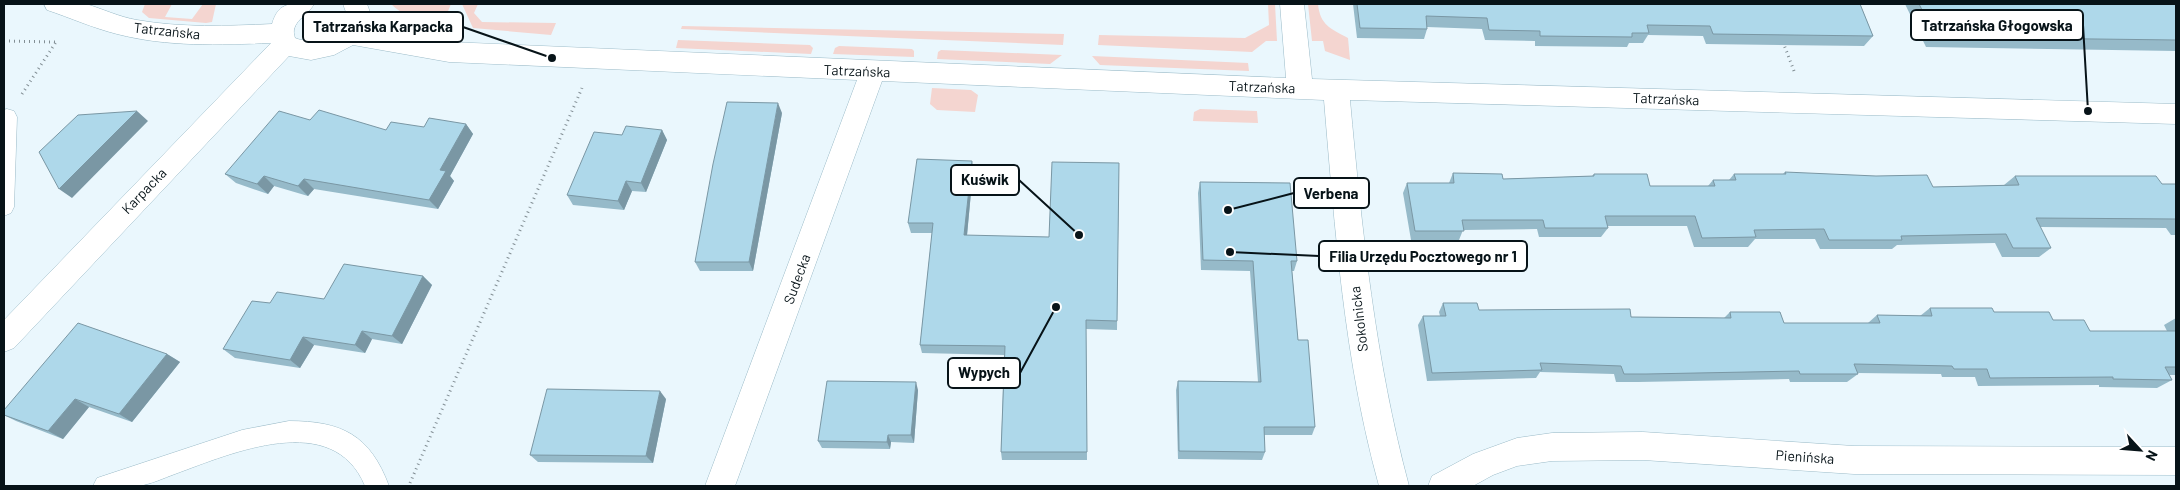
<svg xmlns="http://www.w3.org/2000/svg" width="2180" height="490" font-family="Barlow,sans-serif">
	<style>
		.green { fill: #f4d5d0 }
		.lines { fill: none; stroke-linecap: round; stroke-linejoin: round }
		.lane-casing { stroke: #9bbbc8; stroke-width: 1 }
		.street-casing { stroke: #9bbbc8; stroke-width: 1 }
		.path { stroke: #828e94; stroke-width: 3; stroke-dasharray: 1 4; stroke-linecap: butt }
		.lane { fill: #fff; fill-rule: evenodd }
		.street { fill: #fff; fill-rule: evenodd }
		.wall { fill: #96bac9 }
		.shaded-wall { fill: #7a97a4 }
		.building { fill: #aed8ea; stroke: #7a97a4 }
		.labels { text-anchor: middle; stroke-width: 4; stroke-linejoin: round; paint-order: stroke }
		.street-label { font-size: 14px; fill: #071318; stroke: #fff }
		.leader { fill: none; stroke: #071318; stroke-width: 2 }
		.callout-dot { fill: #071318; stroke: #fff; stroke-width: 2 }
		.callout { fill: #fff; stroke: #071318; stroke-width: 2 }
		.callout-label { font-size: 15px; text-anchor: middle; font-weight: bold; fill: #071318 }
	</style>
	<rect width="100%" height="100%" fill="#eaf7fd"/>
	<!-- green -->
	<path class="green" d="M145,4H172L165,17L192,19L203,4H216L212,22L206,23L149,18L142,12Z
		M391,4H451L446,16C427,24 405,18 391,4Z
		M462,4H478L474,13L482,22L556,23L551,35L473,28Z
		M1268,4H1275L1277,41H1266L1252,52L1098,45L1099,35L1245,38L1269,25Z
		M1308,4H1318C1320,25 1331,29 1348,38L1350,60L1325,51L1323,41H1312Z
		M682,26L1064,34L1063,45L681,29Z
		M678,40L810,45L813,48L811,54L676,48Z
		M839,46L912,49L914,51V57L833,54L835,48Z
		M941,50L1062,55L1050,64L937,59L938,52Z
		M1092,56L1248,63L1249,71L1100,65Z
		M932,88L971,90L978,95L975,112L937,110L930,104Z
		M1200,109L1257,111L1258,123L1193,121L1194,112Z"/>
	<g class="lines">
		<defs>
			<path id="lane" d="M7,109L14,111L17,117L14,207L11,213L4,216V110Z
				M289,421C342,421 370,435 389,486H365C333,409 232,453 175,474C164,478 151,484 139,486C125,488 107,487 93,486L97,478L242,430Z"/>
			<path id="street" d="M44,4C56,3 74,1 86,4C103,9 119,17 137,20C182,28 227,26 272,24C279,0 292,4 314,4C308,16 289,22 295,38C314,46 342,36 347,15L343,4H367L371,15L367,29L449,42L1286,78L1280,4H1304L1312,79L2176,104V124L1350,100C1362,231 1375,359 1409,486H1379C1344,360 1335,230 1324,100L882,81L735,486H705L857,80L449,62L353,45L334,55L311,60L289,56L14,348L4,352V320L271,43C219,45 167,47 117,34C93,28 71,18 47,10Z
				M1643,432L1854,446L2176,447V475L1854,474L1643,460L1552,461L1517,466L1493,475L1473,486H1428L1432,476L1473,454L1517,438L1552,433Z"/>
		</defs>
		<!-- lane casing -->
		<use href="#lane" class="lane-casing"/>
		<!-- street casing -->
		<use href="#street" class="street-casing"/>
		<!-- path -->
		<path class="path" d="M4,41L55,42
			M1783,42L1794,71
			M22,94L56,42
			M410,483L582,88"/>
		<!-- lane -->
		<use href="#lane" class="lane"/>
		<!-- street -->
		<use href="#street" class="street"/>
	</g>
	<!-- wall -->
	<path class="wall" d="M1353,4H1860L1873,36L1864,46L1706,44L1703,36L1648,35L1643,43H1629L1627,47L1535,46V41L1485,40L1482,29L1427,27V29L1424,39L1357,38Z
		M1905,4H2176V51L1926,47Z
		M782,113L753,271H700L695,262Z
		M466,124L473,134L450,176L454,181L438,209L314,189L308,196L274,186L268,194L236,183L225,174L386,130Z
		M662,130L667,140L646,192L632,191L624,210L573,205L567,195L622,135Z
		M972,161L973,171L967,236L1049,237L1119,163L1117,330L1086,329L1087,460H1002L1001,452L1004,355L922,353L920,345L932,233H911L908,223Z
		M1785,172L1933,187L2004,185L2015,176L2162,184H2176V235H2171L2166,228L2040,227L2051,248L2039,257H2002L1995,243L1897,245L1892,249H1820L1815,239H1755L1748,247H1694L1687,226H1607L1608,228L1601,237H1539L1537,229L1463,230L1459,240H1411L1403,193L1407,183H1449L1453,173L1503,179L1592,176L1594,174L1650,186H1708L1713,180H1729L1734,174H1783Z
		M1200,182L1297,261L1294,271H1292L1298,340L1315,427L1312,435H1264L1265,452L1262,460L1178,459L1176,390L1178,381L1258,382L1250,271L1201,270L1198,193Z
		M423,276L432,285L402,344L372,339L365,353L314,345L300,368L235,358L223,349L270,303L324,299Z
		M1443,303L1479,310L1631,317L1724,318L1730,312L1784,323H1868L1877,315L1920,316L1930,308L1994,312L2053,320L2090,331H2167L2164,325L2176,318V375H2169L2172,380L2157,388L2099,387V385L1978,386L1975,377H1942L1941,374L1857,373L1858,374L1847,382H1790L1789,379L1638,382H1616L1614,374L1540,372L1536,378L1427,381L1418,325L1423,316H1440L1439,312Z
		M167,354L180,362L132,422L89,407L63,439L16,421L4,415V410Z
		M918,390L914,443L891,442L890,449L822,448L818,441Z
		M666,399L653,463L538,462L530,455Z"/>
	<!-- shaded-wall -->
	<path class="shaded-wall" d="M778,103L782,113L753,271L749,262Z
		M137,111L148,121L72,198L59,189Z
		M466,124L473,134L450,176L454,181L438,209L429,200L440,170Z
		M662,130L667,140L646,192L641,183Z
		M972,161L973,171L966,245L964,235Z
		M264,176L274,186L268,194L257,184Z
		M304,179L314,189L308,196L298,186Z
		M626,181L632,191L624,210L618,201Z
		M423,276L432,285L402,344L392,336Z
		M362,331L372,339L365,353L355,345Z
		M303,337L314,345L300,368L290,360Z
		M167,354L180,362L132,422L119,414Z
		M916,382L918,390L914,443L911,435Z
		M660,391L666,399L653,463L646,456Z
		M75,399L89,407L63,439L48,431Z
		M888,435L891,442L890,449L887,442Z"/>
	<!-- building -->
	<path class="building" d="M1357,4H1860L1873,36L1713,34L1710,26L1647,25L1649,33H1632V37L1540,36V31L1489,30L1487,18L1426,16L1427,29L1360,28Z
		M1919,4H2176V40L1936,37Z
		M727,102L778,103L749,262H695L713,164Z
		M319,110L386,130L391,122L424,127L429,118L466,124L440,170L446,171L429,200L304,179L298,186L264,176L257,184L225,174L279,111L310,120Z
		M137,111L59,189L39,152L78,115Z
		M626,126L662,130L641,183L626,181L618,201L567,195L594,132L622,135Z
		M917,159L972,161L964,235L1049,237L1052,162L1119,163L1117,321L1086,320L1087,452H1001L1005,346L920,345L933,223H908Z
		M1785,172L1876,176L1927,175L1933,187L2019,185L2015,176H2156L2162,184H2176V219L2036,218L2051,248H2013L2006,234L1901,236L1902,240H1829L1824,229L1754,230L1756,237L1702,238L1695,216H1605L1608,228H1545L1543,220H1462L1464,231H1415L1407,183H1454L1453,173L1502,174L1503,179L1594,176V174H1647L1650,186H1715L1713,180H1736L1734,174H1786Z
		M1200,182L1290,183L1297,261H1291L1298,340H1308L1315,427H1264L1265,452L1179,451L1178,381L1261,382L1253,261L1203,260Z
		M344,264L423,276L392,336L362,331L355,345L303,337L290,360L223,349L252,301L270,303L277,292L324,299Z
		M1443,303H1477L1479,310L1630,309L1631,317L1731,318L1730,312H1780L1784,323H1880L1877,315L1932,316L1930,308H1992L1994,312H2049L2053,320H2084L2090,331H2176V367H2165L2172,380L2113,379V377L1990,378L1987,369H1954L1952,366L1854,364L1858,374H1800L1799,371L1646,374H1624L1621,366L1540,363L1542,370L1432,373L1423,316H1446Z
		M78,323L167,354L119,414L75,399L48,431L4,415V410Z
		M827,381L916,382L911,435H888L887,442L818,441Z
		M547,389L660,391L646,456L530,455Z"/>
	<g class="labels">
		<!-- street labels -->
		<g class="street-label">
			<text transform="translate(167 31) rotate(6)" y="5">Tatrzańska</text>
			<text transform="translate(857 71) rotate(2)" y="5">Tatrzańska</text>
			<text transform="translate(1262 87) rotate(2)" y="5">Tatrzańska</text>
			<text transform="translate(1666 99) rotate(2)" y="5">Tatrzańska</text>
			<text transform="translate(144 191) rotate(-46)" y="5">Karpacka</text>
			<text transform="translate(797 279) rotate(-70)" y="5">Sudecka</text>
			<text transform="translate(1359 319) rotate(-97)" y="5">Sokolnicka</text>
			<text transform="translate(1805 457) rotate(4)" y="5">Pienińska</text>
		</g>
	</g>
	<!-- callouts -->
	<path class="leader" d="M2088 111L2083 25M552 58L463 27M1079 235L1019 180M1228 210L1294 193M1230 252L1319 256M1056 307L1020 373"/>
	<g class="callout-dot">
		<circle cx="2088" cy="111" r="5"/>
		<circle cx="552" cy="58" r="5"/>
		<circle cx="1079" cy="235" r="5"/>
		<circle cx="1228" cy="210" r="5"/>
		<circle cx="1230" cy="252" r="5"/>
		<circle cx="1056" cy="307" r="5"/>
	</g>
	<g class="callout">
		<rect x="1911" y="10" width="172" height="30" rx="5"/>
		<rect x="303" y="12" width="160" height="30" rx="5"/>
		<rect x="951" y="165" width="68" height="30" rx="5"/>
		<rect x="1294" y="178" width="75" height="30" rx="5"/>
		<rect x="1319" y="241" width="208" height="30" rx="5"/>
		<rect x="948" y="358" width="72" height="30" rx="5"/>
	</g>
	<g class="callout-label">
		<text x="1997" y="31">Tatrzańska Głogowska</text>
		<text x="383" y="32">Tatrzańska Karpacka</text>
		<text x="985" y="185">Kuświk</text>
		<text x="1331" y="199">Verbena</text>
		<text x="1423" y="262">Filia Urzędu Pocztowego nr 1</text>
		<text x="984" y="378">Wypych</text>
	</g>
	<!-- border -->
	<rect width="2180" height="490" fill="none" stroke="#071318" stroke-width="10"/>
	<!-- north arrow -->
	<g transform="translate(2140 450) rotate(116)" stroke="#ffffff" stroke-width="4" paint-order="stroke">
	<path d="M0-4L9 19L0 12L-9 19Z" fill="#071318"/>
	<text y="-8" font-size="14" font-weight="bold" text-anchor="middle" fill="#071318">N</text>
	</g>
</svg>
